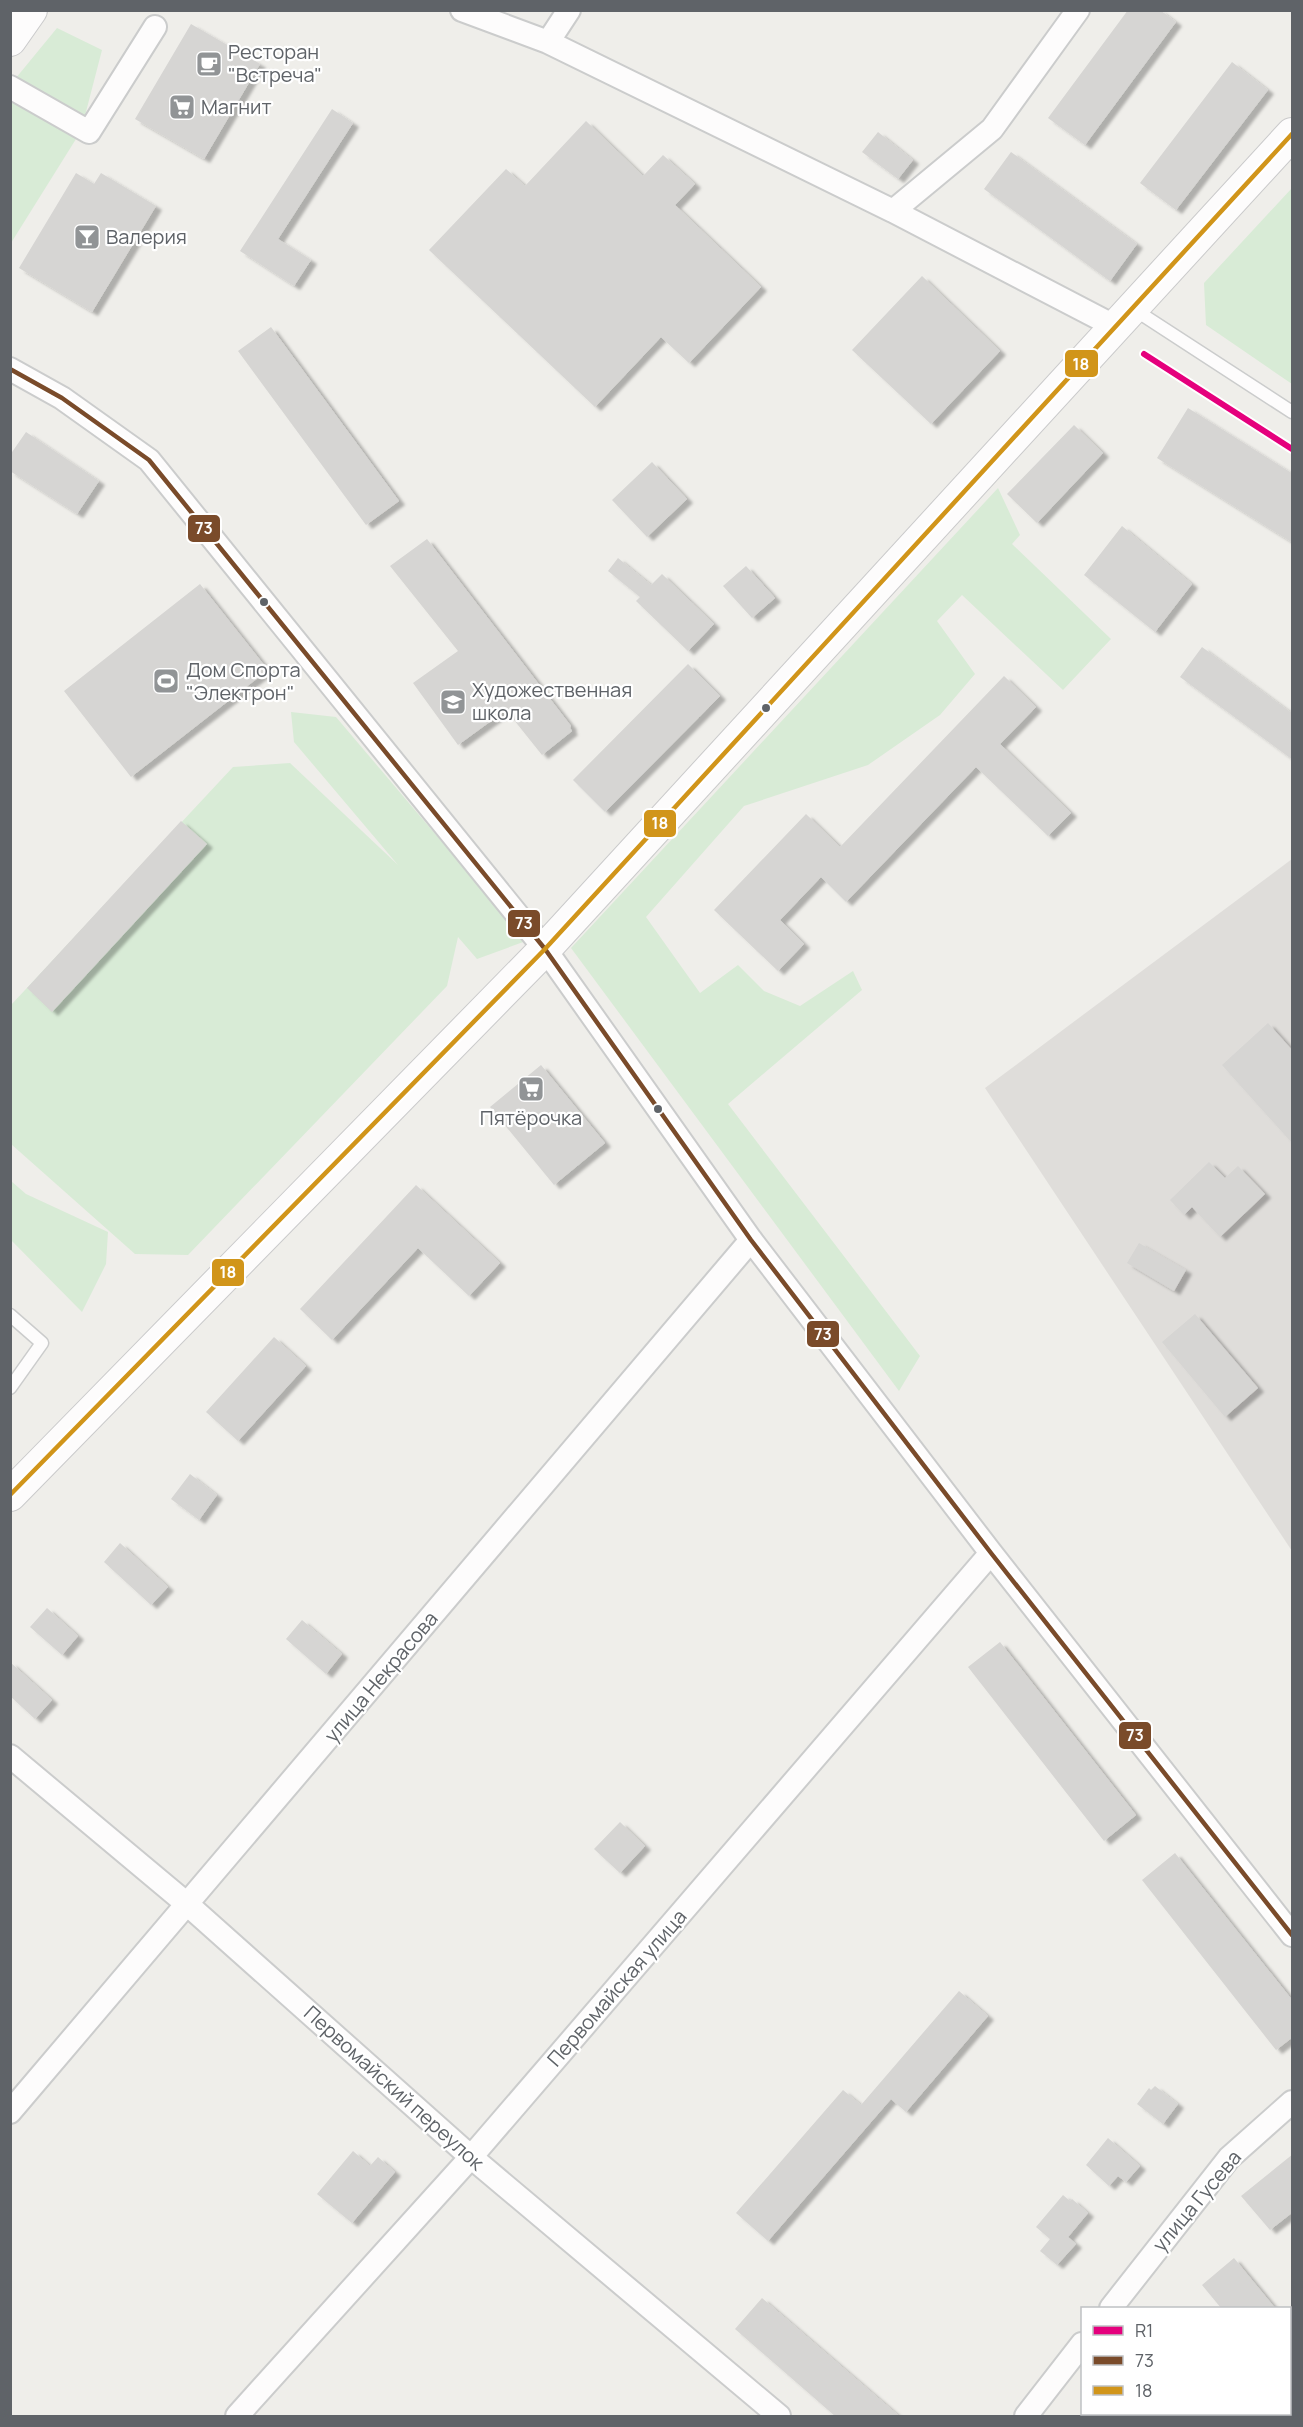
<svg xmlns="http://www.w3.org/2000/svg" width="1303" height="2427" font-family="Manrope,sans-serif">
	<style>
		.industrial { fill: #dfddda }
		.green { fill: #d8ebd6 }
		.building { fill: #d6d5d3; filter: url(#shadow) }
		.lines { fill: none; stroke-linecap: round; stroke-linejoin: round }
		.lane-casing { stroke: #cbcccc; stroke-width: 15 }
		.street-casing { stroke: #cbcccc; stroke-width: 26 }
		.secondary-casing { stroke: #cacacb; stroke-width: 34 }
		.lane { stroke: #fdfcfc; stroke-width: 12 }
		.street { stroke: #fdfcfc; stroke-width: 22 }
		.secondary { stroke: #fdfcfc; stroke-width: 32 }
		.bus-1-casing { stroke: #fff; stroke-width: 9 }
		.bus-2-casing { stroke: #fff; stroke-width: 9 }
		.bus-1 { stroke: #7a4b2a; stroke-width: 4.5 }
		.bus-2 { stroke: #d1951a; stroke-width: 4.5 }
		.rail-1-casing { stroke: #fff; stroke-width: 10 }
		.rail-1 { stroke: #e5007d; stroke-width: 6 }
		.bus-dot { fill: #5f6368; stroke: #fff; stroke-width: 2 }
		.labels { text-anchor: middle; stroke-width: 4.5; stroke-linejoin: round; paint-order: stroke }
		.poi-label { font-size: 20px; fill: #5f6368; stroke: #fff; text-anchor: start }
		.street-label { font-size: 20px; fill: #5f6368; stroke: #fff }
		.line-badge { stroke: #fff; stroke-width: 2 }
		.badge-label { font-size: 16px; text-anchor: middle; font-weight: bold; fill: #fff }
	</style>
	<defs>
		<filter id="shadow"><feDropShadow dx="6" dy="4" stdDeviation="1.5" flood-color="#0004"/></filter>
	</defs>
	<rect width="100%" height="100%" fill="#efeeea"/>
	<!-- industrial -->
	<path class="industrial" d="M1292,859V1551L985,1088Z"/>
	<!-- green -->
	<path class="green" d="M57,28L102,50L81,131L11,243V84Z
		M1292,188V384L1206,325L1204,283Z
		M998,488L1020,535L1012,544L1111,639L1063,690L962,595L937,621L975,674L940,715L868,765L744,806L646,917L700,993L738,965L764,991L800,1006L853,971L862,990L728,1104L920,1356L899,1391L571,948Z
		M291,712L336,717L526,941L477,959L458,937L447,986L188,1255L135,1254L11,1144V1005L233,767L290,763L398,865L294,742Z
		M11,1181L26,1194L108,1232L106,1264L82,1312L11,1240Z"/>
	<!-- building -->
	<path class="building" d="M1128,10H1160L1176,22L1085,145L1048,118Z
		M191,24L260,64L204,159L135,119Z
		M1232,62L1268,90L1176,210L1140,183Z
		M332,109L353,123L278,239L311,260L294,286L240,251Z
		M586,121L643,176L663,155L695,184L675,205L761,287L689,363L661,337L595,407L429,250L506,169L525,186Z
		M878,132L913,160L898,179L862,152Z
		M1011,152L1137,244L1110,281L984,189Z
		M76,173L94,184L101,173L156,206L92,312L19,268Z
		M922,276L1000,351L931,424L852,350Z
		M271,327L399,501L366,525L238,351Z
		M1188,408L1293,474V543L1157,458Z
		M1074,425L1103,453L1037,523L1007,494Z
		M26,432L99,481L77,514L10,471V455Z
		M652,462L687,499L647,537L612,500Z
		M1122,526L1192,584L1155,632L1084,575Z
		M427,539L571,726L570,728L572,731L542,755L506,710L458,745L413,683L458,651L390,566Z
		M618,558L651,585L662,574L714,624L688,651L636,601L640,597L608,571Z
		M746,566L775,598L752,618L723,586Z
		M200,584L268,670L131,777L64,691Z
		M1202,647L1293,714V760L1180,677Z
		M688,664L720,696L605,812L573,780Z
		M1004,676L1036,707L1000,744L1071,813L1048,836L976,767L846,902L821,877L780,920L804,944L778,971L714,910L806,814L840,847Z
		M181,821L207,844L52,1012L27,988Z
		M1268,1023L1293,1051V1144L1222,1065Z
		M541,1065L605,1143L554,1185L490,1107Z
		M1209,1162L1225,1178L1238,1166L1265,1194L1220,1237L1192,1207L1184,1215L1170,1200Z
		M416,1185L500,1263L469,1296L418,1248L332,1340L300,1309Z
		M1139,1243L1186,1270L1174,1291L1127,1263Z
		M1195,1314L1258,1388L1225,1417L1162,1342Z
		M274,1337L306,1366L238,1441L206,1412Z
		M190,1474L217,1495L199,1520L171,1499Z
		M120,1543L168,1587L151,1605L104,1562Z
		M47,1608L78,1636L62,1655L30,1627Z
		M302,1620L342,1654L326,1674L286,1639Z
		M1000,1642L1136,1815L1104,1841L968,1667Z
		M10,1662L52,1700L35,1719L10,1696Z
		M620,1822L645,1846L620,1873L594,1849Z
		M1175,1853L1293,2001V2037L1276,2050L1142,1880Z
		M959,1991L988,2016L906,2112L891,2099L768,2241L736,2213L843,2090L861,2105Z
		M1155,2086L1178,2104L1163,2124L1137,2104L1149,2088L1151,2090Z
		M1108,2138L1140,2166L1126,2182L1118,2176L1109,2186L1086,2165Z
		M353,2151L370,2166L378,2157L395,2172L352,2223L317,2194Z
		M1293,2154V2212L1270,2230L1241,2196Z
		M1063,2195L1070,2201L1072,2199L1088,2213L1068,2237L1076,2244L1057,2265L1040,2251L1050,2239L1036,2227Z
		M1234,2258L1275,2308H1221L1202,2285Z
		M762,2298L899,2416H835L735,2329Z"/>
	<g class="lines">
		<defs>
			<path id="lane" d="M1132,308L1292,412
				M10,1315L42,1343L10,1388"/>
			<path id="street" d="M462,10L548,42L893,211L1114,326
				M548,42L569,10
				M10,87L89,132L155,27
				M893,211L992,129L1078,10
				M10,369L62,398L149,460L545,949L751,1240L991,1553L1292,1935
				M10,1756L187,1904L471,2157L779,2416
				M10,2112L751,1240
				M1111,2308L1229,2158L1292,2102
				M237,2416L471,2157L991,1553
				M1026,2416L1082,2344"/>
			<path id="secondary" d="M10,40L31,10
				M10,1495L545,949L1292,134"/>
		</defs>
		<!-- lane casing -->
		<use href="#lane" class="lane-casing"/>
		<!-- street casing -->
		<use href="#street" class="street-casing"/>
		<!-- secondary casing -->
		<use href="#secondary" class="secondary-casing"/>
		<!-- lane -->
		<use href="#lane" class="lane"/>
		<!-- street -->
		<use href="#street" class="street"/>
		<!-- secondary -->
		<use href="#secondary" class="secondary"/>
		<defs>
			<path id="bus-1" d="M10,369L62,398L149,460L545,949L751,1240L991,1553L1292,1935"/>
			<path id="bus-2" d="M10,1495L545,949L1292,134"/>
		</defs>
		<!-- bus-1 casing -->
		<use href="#bus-1" class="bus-1-casing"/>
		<!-- bus-2 casing -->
		<use href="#bus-2" class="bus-2-casing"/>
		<!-- bus-1 -->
		<use href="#bus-1" class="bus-1"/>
		<!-- bus-2 -->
		<use href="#bus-2" class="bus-2"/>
		<defs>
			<path id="rail-1" d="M1144,354L1292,449"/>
		</defs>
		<!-- rail-1 casing -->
		<use href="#rail-1" class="rail-1-casing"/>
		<!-- rail-1 -->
		<use href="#rail-1" class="rail-1"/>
	</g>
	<!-- icons -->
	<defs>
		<symbol id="cafe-square" viewBox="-11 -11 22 22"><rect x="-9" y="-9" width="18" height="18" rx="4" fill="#919496" stroke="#fff"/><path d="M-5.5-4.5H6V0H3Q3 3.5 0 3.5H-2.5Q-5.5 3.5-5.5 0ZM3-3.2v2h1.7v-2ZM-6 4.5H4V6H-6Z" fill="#fff"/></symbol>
		<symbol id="supermarket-square" viewBox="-11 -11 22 22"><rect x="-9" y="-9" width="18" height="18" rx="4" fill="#919496" stroke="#fff"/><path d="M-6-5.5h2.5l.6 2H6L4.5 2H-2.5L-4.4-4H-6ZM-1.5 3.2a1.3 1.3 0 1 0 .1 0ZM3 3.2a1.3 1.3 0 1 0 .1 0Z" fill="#fff"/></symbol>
		<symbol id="bar-square" viewBox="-11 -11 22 22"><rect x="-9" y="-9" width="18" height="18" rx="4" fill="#919496" stroke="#fff"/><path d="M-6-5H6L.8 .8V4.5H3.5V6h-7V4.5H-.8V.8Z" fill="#fff"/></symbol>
		<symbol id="stadium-square" viewBox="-11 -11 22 22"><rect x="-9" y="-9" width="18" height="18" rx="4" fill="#919496" stroke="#fff"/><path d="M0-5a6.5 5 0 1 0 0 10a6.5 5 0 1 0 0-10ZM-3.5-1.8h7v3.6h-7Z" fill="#fff"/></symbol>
		<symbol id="school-square" viewBox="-11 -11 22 22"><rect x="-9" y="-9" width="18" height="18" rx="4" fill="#919496" stroke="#fff"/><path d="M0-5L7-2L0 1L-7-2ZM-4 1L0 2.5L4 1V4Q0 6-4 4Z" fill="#fff"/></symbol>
	</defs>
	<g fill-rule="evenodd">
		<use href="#cafe-square" x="194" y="49" width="30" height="30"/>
		<use href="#supermarket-square" x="167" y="92" width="30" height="30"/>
		<use href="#bar-square" x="72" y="222" width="30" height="30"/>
		<use href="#stadium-square" x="151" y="666" width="30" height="30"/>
		<use href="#school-square" x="438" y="687" width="30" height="30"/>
		<use href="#supermarket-square" x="516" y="1074" width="30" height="30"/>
	</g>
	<!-- markers -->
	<g class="bus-dot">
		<circle cx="264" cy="602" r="5"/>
		<circle cx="766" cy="708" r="5"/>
		<circle cx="658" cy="1109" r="5"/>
	</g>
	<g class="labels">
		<!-- poi labels -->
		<g class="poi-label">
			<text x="228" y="59">Ресторан<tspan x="228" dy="23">"Встреча"</tspan></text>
			<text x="201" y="114">Магнит</text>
			<text x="106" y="244">Валерия</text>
			<text x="186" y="677">Дом Спорта<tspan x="186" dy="23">"Электрон"</tspan></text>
			<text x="472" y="697">Художественная<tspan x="472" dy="23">школа</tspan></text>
			<text x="531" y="1125" text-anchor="middle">Пятёрочка</text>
		</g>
		<!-- street labels -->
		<g class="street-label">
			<text transform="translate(381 1677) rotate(-50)" y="7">улица Некрасова</text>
			<text transform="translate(617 1988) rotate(-49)" y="7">Первомайская улица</text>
			<text transform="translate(394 2088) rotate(42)" y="7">Первомайский переулок</text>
			<text transform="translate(1197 2201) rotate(-50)" y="7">улица Гусева</text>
		</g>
	</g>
	<g class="line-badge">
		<rect x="1064" y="349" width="35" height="29" rx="6" fill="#d1951a"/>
		<rect x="187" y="514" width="34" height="29" rx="6" fill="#7a4b2a"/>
		<rect x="643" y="809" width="34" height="29" rx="6" fill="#d1951a"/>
		<rect x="507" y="909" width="34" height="29" rx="6" fill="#7a4b2a"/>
		<rect x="211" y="1258" width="34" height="29" rx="6" fill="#d1951a"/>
		<rect x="806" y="1320" width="34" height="28" rx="6" fill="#7a4b2a"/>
		<rect x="1118" y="1721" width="34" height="29" rx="6" fill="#7a4b2a"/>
	</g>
	<g class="badge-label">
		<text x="1081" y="370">18</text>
		<text x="204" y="534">73</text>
		<text x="660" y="829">18</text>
		<text x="524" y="929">73</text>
		<text x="228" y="1278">18</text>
		<text x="823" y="1340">73</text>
		<text x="1135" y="1741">73</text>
	</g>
	<!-- border -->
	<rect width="1303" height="2427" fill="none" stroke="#5f6368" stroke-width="24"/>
	<!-- legend -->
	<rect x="1081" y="2307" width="210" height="108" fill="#ffffff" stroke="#bfc1c3" stroke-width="1.5"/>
	<rect x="1093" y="2326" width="30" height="9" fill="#e5007d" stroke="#bfc1c3" stroke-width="1.5"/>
	<text x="1135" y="2337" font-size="18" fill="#5f6368">R1</text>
	<rect x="1093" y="2356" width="30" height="9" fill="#7a4b2a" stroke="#bfc1c3" stroke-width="1.5"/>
	<text x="1135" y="2367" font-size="18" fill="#5f6368">73</text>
	<rect x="1093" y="2386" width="30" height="9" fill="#d1951a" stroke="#bfc1c3" stroke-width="1.5"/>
	<text x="1135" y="2397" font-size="18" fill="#5f6368">18</text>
</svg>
